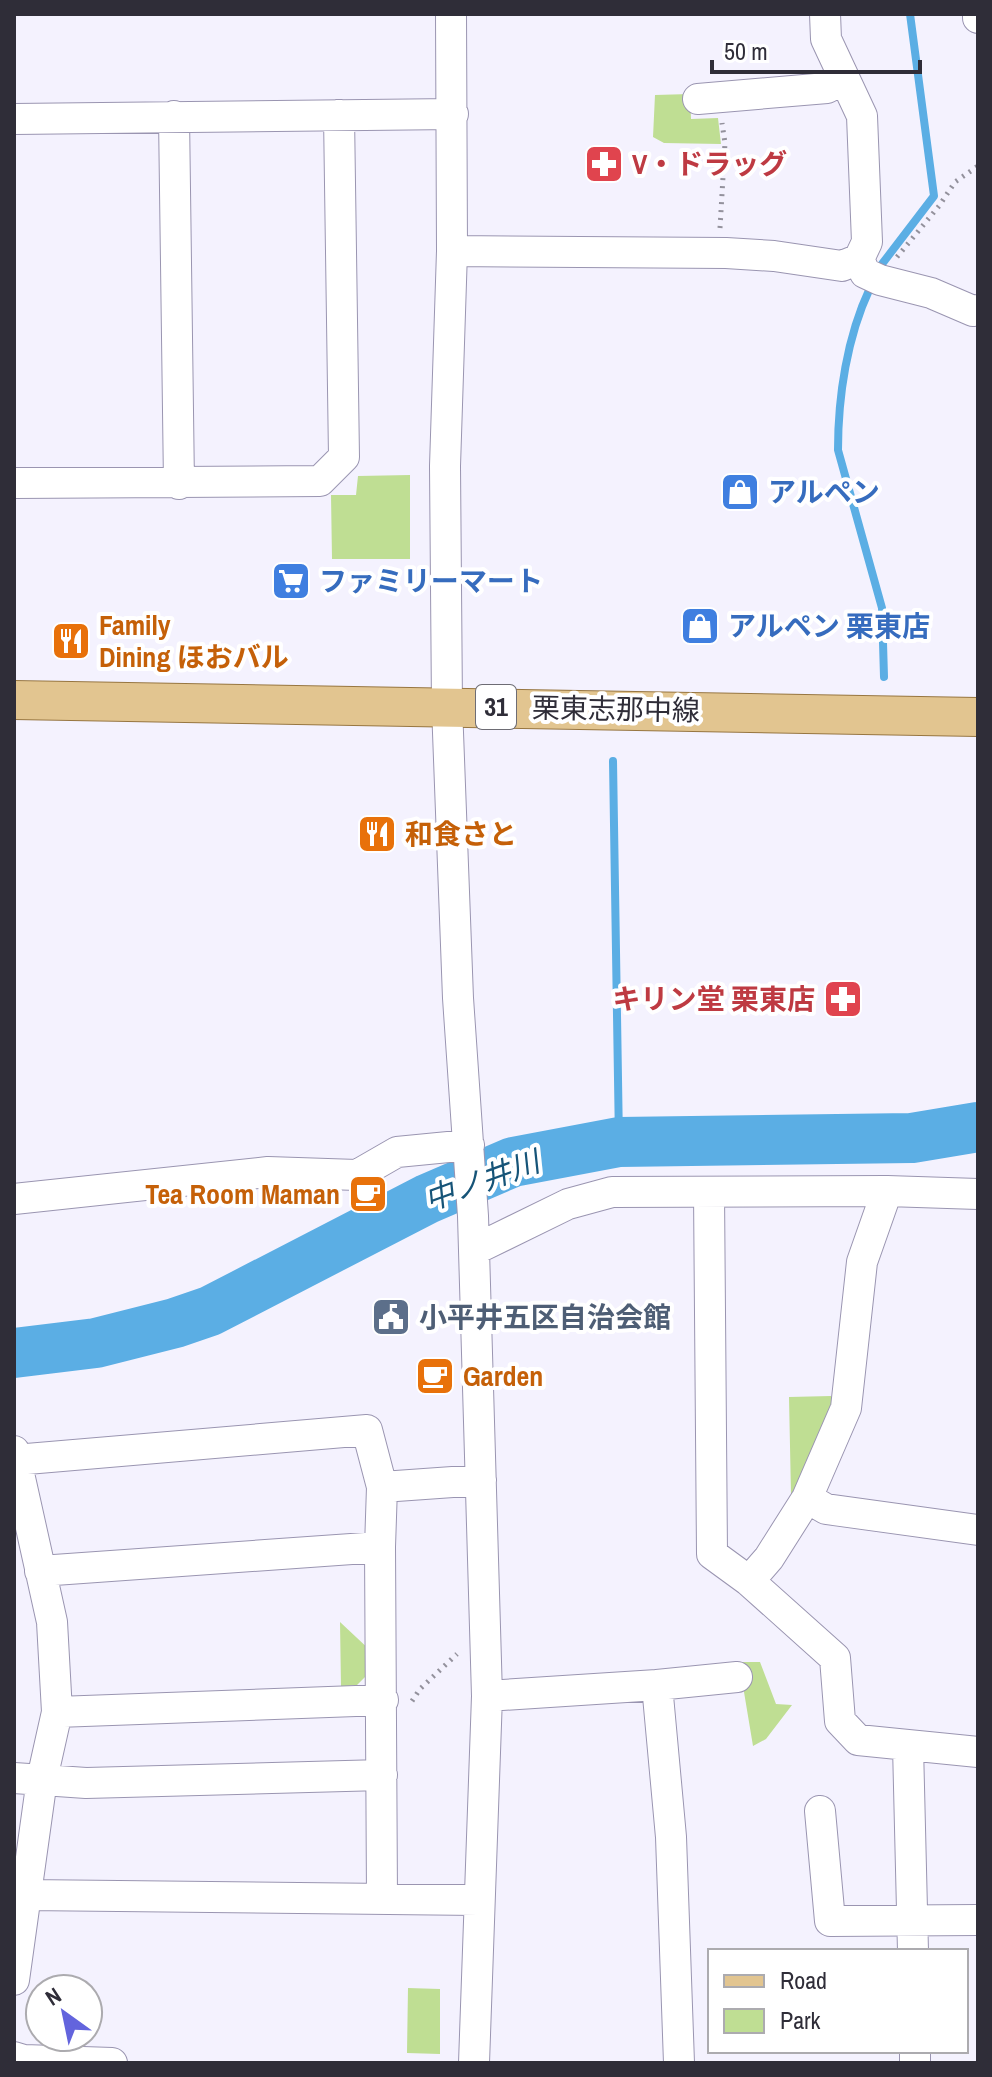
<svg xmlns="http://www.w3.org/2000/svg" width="992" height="2077" font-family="'Archivo Narrow','Noto Sans JP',sans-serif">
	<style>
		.green { fill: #bfde93 }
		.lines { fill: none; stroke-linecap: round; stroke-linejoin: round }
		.stream { stroke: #5baee4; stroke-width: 8 }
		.river { stroke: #5baee4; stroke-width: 50 }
		.minor-casing { stroke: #9a95b1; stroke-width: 32 }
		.major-casing { stroke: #977641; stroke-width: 40 }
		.path { stroke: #93919c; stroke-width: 5; stroke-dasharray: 2 6; stroke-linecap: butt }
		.minor { stroke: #fff; stroke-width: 30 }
		.major { stroke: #e2c590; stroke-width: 38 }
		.labels { text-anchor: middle; stroke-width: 8; stroke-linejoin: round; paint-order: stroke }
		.shield { fill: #fff; stroke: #6d6c74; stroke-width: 2 }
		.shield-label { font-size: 26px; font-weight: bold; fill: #2f2d38 }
		.health-label { font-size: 28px; font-weight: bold; fill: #be3a42; stroke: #fff; text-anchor: start }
		.shop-label { font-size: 28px; font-weight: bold; fill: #366cbe; stroke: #fff; text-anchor: start }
		.food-label { font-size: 28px; font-weight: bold; fill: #c56008; stroke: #fff; text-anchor: start }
		.street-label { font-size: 28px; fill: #2f2d38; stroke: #fff }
		.service-label { font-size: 28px; font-weight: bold; fill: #4e5e75; stroke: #fff; text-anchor: start }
		.water-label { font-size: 30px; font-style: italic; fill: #165478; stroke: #fff }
	</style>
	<rect width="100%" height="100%" fill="#f4f2fe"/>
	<!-- green -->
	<path class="green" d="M690,94L691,119L718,118L721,144L664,143L653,137L655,95Z
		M410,475V559H332L331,495H356L358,476Z
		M831,1396L834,1405L816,1449L791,1495L789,1397Z
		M340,1622L372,1652V1670L357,1685L341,1687Z
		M739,1662H760L776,1704L792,1705L766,1739L753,1746Z
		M408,1988L440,1989V2054L407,2053Z"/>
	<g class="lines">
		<!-- stream -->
		<path class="stream" d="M882,264L934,196L910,14
			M870,288C847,337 838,396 838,450L882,608L884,677
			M613,761L619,1142"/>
		<!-- river -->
		<path class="river" d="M14,1353L96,1343L175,1323L210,1311L427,1199L513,1162L619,1142L912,1138L978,1127"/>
		<defs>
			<path id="minor" d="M451,14L452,251L445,466L447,706L458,998L473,1216L487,1696L474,2063
				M978,14V18
				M698,99L827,88L844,78
				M174,116L179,484
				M14,119L453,114
				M452,251L726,253L774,256L842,266L859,259L867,242L862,116L826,39L825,14
				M859,259L865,273L880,280L931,293L973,311L978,310
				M14,483L320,481L344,457L339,115
				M709,1192L712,1554L749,1581L769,1558L807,1498L846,1408L862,1262L887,1191
				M14,1199L268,1172L357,1175L397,1152L469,1145
				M474,1250L568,1204L612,1192L887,1191L978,1194
				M14,1451L52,1622L57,1712L42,1779L14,1980
				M15,1460L367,1430L382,1487L380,1547L382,1898
				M382,1487L481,1480
				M807,1498L826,1509L978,1530
				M40,1571L380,1547
				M749,1581L835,1658L840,1721L858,1740L978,1752
				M657,1685L737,1677
				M487,1696L657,1685L671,1837L679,2063
				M57,1712L383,1700
				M908,1746L913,1951
				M14,1778L86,1783L382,1775
				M820,1811L830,1921L978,1920
				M27,1895L478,1900
				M915,2051V2063
				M14,2057L24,2060L112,2063"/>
			<path id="major" d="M14,700L978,717"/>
		</defs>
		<!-- minor casing -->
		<use href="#minor" class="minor-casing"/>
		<!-- major casing -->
		<use href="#major" class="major-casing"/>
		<!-- path -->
		<path class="path" d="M720,228L725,143L722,123
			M897,257L939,206L955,182L978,166
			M412,1701L420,1689L457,1654"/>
		<!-- minor -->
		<use href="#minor" class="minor"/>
		<!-- major -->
		<use href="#major" class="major"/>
	</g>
	<!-- icons -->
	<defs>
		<symbol id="pharmacy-square" viewBox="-11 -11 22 22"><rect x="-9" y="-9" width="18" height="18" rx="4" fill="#e0444e" stroke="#fff"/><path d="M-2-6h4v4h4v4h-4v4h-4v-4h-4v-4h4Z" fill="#fff"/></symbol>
		<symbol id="shop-square" viewBox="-11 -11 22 22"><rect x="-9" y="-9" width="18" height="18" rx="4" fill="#3f7fe0" stroke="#fff"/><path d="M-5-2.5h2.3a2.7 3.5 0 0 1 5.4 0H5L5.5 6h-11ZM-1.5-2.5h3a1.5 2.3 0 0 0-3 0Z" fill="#fff"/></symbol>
		<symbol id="supermarket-square" viewBox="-11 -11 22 22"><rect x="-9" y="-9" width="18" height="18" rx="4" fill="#3f7fe0" stroke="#fff"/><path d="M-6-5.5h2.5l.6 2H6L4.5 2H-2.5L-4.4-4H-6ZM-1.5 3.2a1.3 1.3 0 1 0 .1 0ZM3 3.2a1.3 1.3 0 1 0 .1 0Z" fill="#fff"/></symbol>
		<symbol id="restaurant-square" viewBox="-11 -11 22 22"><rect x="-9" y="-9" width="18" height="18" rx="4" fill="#e8710a" stroke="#fff"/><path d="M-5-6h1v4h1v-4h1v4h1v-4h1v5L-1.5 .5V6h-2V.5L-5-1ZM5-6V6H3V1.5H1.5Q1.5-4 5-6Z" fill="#fff"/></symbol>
		<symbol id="cafe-square" viewBox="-11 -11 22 22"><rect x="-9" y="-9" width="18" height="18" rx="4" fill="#e8710a" stroke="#fff"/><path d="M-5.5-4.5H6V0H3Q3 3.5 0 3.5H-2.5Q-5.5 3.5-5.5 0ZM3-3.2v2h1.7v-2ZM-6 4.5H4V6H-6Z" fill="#fff"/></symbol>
		<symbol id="civic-square" viewBox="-11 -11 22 22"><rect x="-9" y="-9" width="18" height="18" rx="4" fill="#5c6f8a" stroke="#fff"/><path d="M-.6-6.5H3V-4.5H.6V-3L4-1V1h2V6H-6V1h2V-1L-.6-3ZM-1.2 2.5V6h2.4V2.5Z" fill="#fff"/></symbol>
	</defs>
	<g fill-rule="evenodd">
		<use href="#pharmacy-square" x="582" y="142" width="44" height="44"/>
		<use href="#shop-square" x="718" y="470" width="44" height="44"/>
		<use href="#supermarket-square" x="269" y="559" width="44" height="44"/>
		<use href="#shop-square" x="678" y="604" width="44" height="44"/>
		<use href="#restaurant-square" x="49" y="619" width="44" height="44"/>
		<use href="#restaurant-square" x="355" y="812" width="44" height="44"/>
		<use href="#pharmacy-square" x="821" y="977" width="44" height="44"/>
		<use href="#cafe-square" x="346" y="1172" width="44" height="44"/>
		<use href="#civic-square" x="369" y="1295" width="44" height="44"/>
		<use href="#cafe-square" x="413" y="1354" width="44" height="44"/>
	</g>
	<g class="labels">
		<!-- shield labels -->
		<rect class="shield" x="476" y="685" width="40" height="44" rx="6"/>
		<g class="shield-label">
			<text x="496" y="716">31</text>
		</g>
		<!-- health labels -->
		<g class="health-label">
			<text x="632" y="174">V・ドラッグ</text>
			<text x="815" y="1009" text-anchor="end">キリン堂 栗東店</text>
		</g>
		<!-- shop labels -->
		<g class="shop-label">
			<text x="768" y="502">アルペン</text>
			<text x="319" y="591">ファミリーマート</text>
			<text x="728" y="636">アルペン 栗東店</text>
		</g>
		<!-- food labels -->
		<g class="food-label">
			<text x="99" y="635">Family<tspan x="99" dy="32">Dining ほおバル</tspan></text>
			<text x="405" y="844">和食さと</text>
			<text x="340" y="1204" text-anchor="end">Tea Room Maman</text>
			<text x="463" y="1386">Garden</text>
		</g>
		<!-- street labels -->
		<g class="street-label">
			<text transform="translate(616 709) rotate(1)" y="10">栗東志那中線</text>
		</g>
		<!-- service labels -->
		<g class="service-label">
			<text x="419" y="1327">小平井五区自治会館</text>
		</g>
		<!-- water labels -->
		<g class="water-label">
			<text transform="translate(482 1181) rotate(-20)" y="10">中ノ井川</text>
		</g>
	</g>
	<!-- border -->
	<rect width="992" height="2077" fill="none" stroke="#2f2d38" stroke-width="32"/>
	<!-- legend -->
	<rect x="708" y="1949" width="260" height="104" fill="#ffffff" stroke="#acabaf" stroke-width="2"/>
	<rect x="724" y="1975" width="40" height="12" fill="#e2c590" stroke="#acabaf" stroke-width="2"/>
	<text x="780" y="1989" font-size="24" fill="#2f2d38">Road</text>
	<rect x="724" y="2009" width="40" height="24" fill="#bfde93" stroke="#acabaf" stroke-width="2"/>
	<text x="780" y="2029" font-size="24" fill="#2f2d38">Park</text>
	<!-- north arrow -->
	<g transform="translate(64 2013) rotate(327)"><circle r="38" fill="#ffffff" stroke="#acabaf" stroke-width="2"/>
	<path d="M0-6L14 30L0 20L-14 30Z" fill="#6364dd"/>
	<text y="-12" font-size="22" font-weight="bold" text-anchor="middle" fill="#2f2d38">N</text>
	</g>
	<!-- scale -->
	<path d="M712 60v12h208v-12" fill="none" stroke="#2f2d38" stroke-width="4"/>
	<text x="724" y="60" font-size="24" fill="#2f2d38" stroke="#ffffff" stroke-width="6" paint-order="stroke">50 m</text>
</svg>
